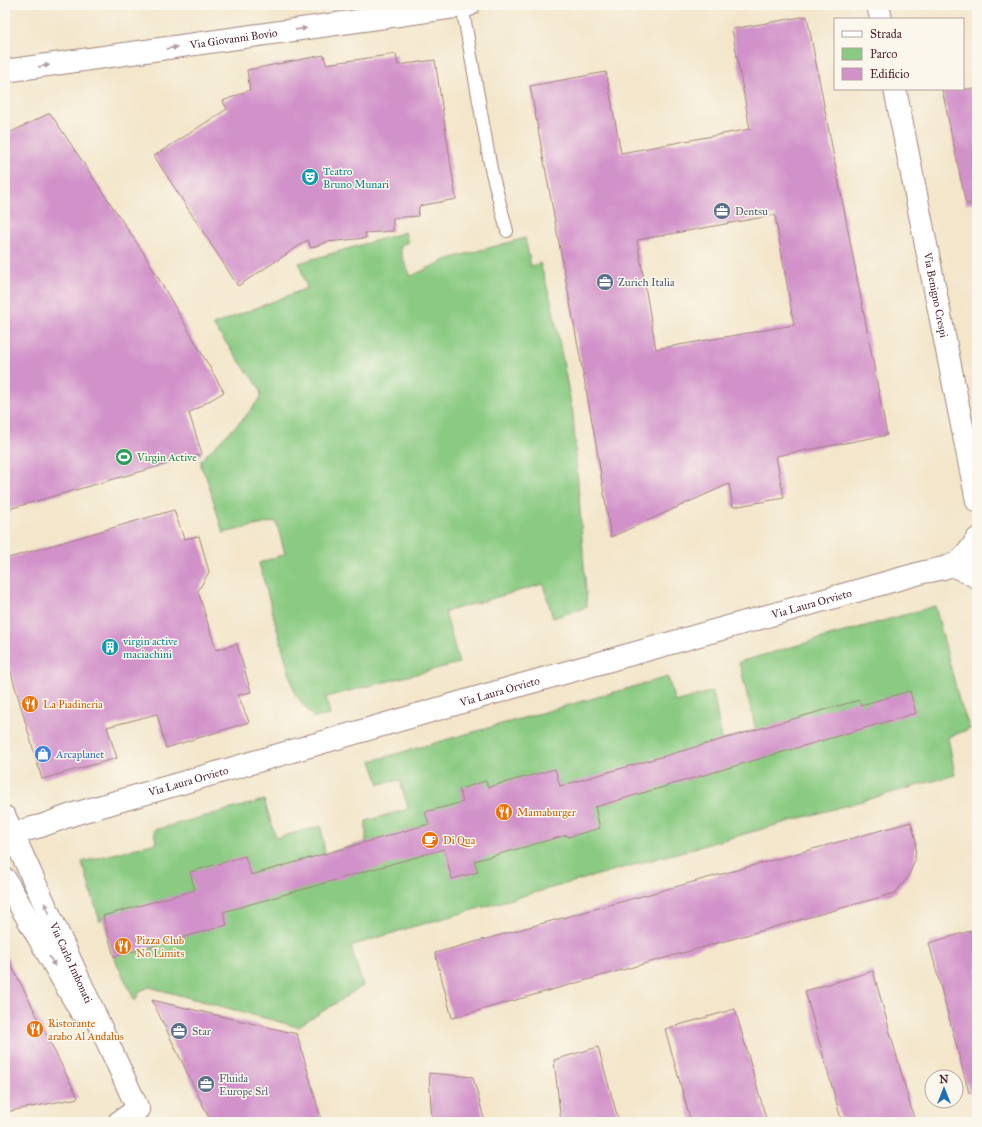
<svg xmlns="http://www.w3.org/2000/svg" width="982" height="1127" font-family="'IM FELL Great Primer',serif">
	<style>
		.green { fill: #8aca82; stroke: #6a7456 }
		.building { fill: #d191c9; fill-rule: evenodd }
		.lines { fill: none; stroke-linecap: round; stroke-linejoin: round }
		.lane-casing { stroke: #9e827b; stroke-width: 14 }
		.street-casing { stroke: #9e827b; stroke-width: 24 }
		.secondary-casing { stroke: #9e827b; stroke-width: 24 }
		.lane { stroke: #fff; stroke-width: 12 }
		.street { stroke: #fff; stroke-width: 22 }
		.secondary { stroke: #fff; stroke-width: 22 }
		.oneway { fill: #ae9aa0 }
		.labels { text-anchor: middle; stroke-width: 3; stroke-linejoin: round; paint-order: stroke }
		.street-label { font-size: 11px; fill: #4a1f2b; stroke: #fbf7ec }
		.culture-label { font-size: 11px; fill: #0d838f; stroke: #fbf7ec; text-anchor: start }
		.service-label { font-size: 11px; fill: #4e5e75; stroke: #fbf7ec; text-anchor: start }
		.leisure-label { font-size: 11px; fill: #27864d; stroke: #fbf7ec; text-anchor: start }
		.food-label { font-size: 11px; fill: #c56008; stroke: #fbf7ec; text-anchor: start }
		.shop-label { font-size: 11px; fill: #366cbe; stroke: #fbf7ec; text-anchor: start }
	</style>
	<rect width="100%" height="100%" fill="#fbf7ec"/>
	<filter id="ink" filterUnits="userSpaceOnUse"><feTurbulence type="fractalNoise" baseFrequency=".025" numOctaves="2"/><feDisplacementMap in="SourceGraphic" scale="8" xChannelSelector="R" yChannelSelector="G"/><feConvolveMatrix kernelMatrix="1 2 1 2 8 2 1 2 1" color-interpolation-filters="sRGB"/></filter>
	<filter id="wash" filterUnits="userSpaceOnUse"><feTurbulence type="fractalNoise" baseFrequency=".012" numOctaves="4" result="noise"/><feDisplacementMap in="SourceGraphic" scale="16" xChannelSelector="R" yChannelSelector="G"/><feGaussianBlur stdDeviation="0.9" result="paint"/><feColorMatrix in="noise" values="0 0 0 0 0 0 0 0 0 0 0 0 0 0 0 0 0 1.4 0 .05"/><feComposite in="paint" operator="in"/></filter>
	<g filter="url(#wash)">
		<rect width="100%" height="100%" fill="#f3e6cb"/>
		<!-- green -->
		<path class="green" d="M405,232L408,242L401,245V254L411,276L448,259L525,238L531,266L540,263L552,304L573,414L587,607L553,618L543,584L445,612L459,663L326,697L330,715L314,718L295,694L259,563L285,554L276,521L223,533L206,476L201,468V460L245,417L261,397L260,389L213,325L307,288L299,263Z
			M935,606L959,700L970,729L948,737L955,775L412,927L351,946L363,986L298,1027L149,987L140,991L135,1001L114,957L103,917L100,922L82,862L156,843L154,830L264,800L276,838L321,826L325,854L366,842V821L408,809L400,780L379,784L371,761L668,677L675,702L713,691L722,740L756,730L739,662Z"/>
		<g id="blocks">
			<!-- building -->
			<path class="building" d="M807,16L887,435L776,456L784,498L733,507L729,484L611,537L595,438L530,86L606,72L621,153L750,129L732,29ZM775,215L794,325L656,349L637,240Z
				M396,54L398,65L435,60L456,199L419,206L418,216L393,218V231L365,233L366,238L327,242L311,248L308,240L238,286L154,156L227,109L223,101L250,90L247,70L324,55L326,64Z
				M942,89H977V203L966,204Z
				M50,113L145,255L224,392L189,413L202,454L5,510V135Z
				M174,510L184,539L199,536L209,572L198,591L216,650L237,644L251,692L238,695L249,722L166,748L157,714L107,727L117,758L42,779L5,652V559Z
				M910,691L916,713L595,807L600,828L568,837L567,835L474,861L478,872L452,879L444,849L223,912L227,925L114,957L103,916L195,890L190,872L245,856L251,875L429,824L425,812L463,802L459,789L486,781L488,787L555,769L560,786L859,700L861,705Z
				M911,822L916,841L915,860L908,877L895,893L452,1018L435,953Z
				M977,929V1092L969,1093L929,943Z
				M5,953L27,996L78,1098L5,1112Z
				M873,971L915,1122H842L805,991Z
				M152,1000L297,1034L322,1122H211Z
				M735,1009L767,1122H691L665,1029Z
				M598,1047L619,1122H561L554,1060Z
				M429,1073L473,1077L485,1122H432Z"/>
		</g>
	</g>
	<g filter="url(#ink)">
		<use href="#blocks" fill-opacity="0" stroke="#9e827b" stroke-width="1"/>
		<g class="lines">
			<defs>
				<path id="lane" d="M462,5L491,169L507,231"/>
				<g id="street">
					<path d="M878,5L881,19"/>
					<path id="s1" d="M5,71L469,5"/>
					<path id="s2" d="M895,89L977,501"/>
					<path d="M954,566L977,577"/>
					<path id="s3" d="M13,833L41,826L74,814L514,687L924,572C953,567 962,565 977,539"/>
					<path d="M119,1122L138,1109"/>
				</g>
				<g id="secondary">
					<path id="s4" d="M5,817L138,1109"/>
					<path d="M5,879L80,1010"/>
				</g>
			</defs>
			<!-- lane casing -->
			<use href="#lane" class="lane-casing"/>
			<!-- street casing -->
			<use href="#street" class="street-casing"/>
			<!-- secondary casing -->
			<use href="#secondary" class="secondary-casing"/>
			<!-- lane -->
			<use href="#lane" class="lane"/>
			<!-- street -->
			<use href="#street" class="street"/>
			<!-- secondary -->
			<use href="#secondary" class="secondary"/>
		</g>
		<!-- one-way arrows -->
		<defs><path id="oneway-solid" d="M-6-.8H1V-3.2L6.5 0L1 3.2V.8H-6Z"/></defs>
		<g class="oneway">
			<use href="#oneway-solid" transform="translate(301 29) rotate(-8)"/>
			<use href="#oneway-solid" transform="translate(172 48) rotate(-8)"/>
			<use href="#oneway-solid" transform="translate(44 66) rotate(-8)"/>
			<use href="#oneway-solid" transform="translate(47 908) rotate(-114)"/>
			<use href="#oneway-solid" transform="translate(52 961) rotate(60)"/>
		</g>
	</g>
	<!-- icons -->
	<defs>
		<symbol id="theatre-disc" viewBox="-11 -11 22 22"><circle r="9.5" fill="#0f9aa8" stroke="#fbf7ec"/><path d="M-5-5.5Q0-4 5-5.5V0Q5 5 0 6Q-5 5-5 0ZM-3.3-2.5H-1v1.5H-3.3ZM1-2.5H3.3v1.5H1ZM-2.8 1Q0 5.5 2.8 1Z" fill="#fff"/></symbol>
		<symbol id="office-disc" viewBox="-11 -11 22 22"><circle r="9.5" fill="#5c6f8a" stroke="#fbf7ec"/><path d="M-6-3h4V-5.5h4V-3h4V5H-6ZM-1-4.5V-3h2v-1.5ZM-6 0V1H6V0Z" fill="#fff"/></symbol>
		<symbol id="stadium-disc" viewBox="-11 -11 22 22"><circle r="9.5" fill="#2e9e5b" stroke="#fbf7ec"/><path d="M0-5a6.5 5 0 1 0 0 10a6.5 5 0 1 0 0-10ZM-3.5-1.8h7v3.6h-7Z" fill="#fff"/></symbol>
		<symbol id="building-disc" viewBox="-11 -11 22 22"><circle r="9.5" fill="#0f9aa8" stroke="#fbf7ec"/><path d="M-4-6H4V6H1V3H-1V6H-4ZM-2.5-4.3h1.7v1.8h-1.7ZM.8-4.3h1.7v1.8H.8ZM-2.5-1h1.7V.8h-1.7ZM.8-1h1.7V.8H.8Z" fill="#fff"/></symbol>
		<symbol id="restaurant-disc" viewBox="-11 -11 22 22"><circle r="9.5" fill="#e8710a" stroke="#fbf7ec"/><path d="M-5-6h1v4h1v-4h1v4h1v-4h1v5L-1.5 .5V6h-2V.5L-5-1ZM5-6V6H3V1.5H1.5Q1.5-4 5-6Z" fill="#fff"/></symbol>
		<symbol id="shop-disc" viewBox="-11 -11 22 22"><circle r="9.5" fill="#3f7fe0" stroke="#fbf7ec"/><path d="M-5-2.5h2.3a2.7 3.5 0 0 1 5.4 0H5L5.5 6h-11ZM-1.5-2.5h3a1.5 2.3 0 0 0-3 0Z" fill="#fff"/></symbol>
		<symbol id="cafe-disc" viewBox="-11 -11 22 22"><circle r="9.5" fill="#e8710a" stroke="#fbf7ec"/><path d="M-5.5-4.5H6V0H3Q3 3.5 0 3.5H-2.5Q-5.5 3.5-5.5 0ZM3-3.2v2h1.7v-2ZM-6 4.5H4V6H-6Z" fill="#fff"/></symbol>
	</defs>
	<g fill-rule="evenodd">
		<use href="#theatre-disc" x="300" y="167" width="20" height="20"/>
		<use href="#office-disc" x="712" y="201" width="20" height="20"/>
		<use href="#office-disc" x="595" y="272" width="20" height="20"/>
		<use href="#stadium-disc" x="114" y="447" width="20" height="20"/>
		<use href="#building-disc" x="100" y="637" width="20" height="20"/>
		<use href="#restaurant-disc" x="20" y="694" width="20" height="20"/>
		<use href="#shop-disc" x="33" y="744" width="20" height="20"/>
		<use href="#restaurant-disc" x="494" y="802" width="20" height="20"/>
		<use href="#cafe-disc" x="420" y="830" width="20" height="20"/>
		<use href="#restaurant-disc" x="113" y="936" width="20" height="20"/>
		<use href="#restaurant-disc" x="25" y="1019" width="20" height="20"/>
		<use href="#office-disc" x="169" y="1021" width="20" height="20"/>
		<use href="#office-disc" x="196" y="1074" width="20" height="20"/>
	</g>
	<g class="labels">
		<!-- street labels -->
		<g class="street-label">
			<text dy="4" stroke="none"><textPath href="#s1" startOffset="231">Via Giovanni Bovio</textPath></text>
			<text dy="4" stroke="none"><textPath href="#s2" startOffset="210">Via Benigno Crespi</textPath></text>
			<text dy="4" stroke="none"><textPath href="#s3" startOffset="831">Via Laura Orvieto</textPath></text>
			<text dy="4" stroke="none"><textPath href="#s3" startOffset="507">Via Laura Orvieto</textPath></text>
			<text dy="4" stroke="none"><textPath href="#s3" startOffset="183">Via Laura Orvieto</textPath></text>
			<text dy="4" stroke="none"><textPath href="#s4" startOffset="160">Via Carlo Imbonati</textPath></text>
		</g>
		<!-- culture labels -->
		<g class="culture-label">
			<text x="323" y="175">Teatro<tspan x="323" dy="13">Bruno Munari</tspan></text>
			<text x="123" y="645">virgin active<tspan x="123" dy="13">maciachini</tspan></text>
		</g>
		<!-- service labels -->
		<g class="service-label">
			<text x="735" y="215">Dentsu</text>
			<text x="618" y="286">Zurich Italia</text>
			<text x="192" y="1035">Star</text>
			<text x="219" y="1082">Fluida<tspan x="219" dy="13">Europe Srl</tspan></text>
		</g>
		<!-- leisure labels -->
		<g class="leisure-label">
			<text x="137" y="461">Virgin Active</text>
		</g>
		<!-- food labels -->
		<g class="food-label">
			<text x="43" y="708">La Piadineria</text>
			<text x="517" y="816">Mamaburger</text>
			<text x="443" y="844">Di Qua</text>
			<text x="136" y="944">Pizza Club<tspan x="136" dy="13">No Limits</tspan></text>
			<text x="48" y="1027">Ristorante<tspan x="48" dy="13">arabo Al Andalus</tspan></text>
		</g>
		<!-- shop labels -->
		<g class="shop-label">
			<text x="56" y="758">Arcaplanet</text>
		</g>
	</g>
	<!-- margin -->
	<rect width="982" height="1127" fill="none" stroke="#fbf7ec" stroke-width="20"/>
	<!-- legend -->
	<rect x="834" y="18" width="130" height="72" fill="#fbf7ec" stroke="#b4a19f"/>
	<rect x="842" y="31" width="20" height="6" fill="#ffffff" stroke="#b4a19f"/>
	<text x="870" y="38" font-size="12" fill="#4a1f2b">Strada</text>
	<rect x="842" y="48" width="20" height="12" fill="#8aca82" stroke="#b4a19f"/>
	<text x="870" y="58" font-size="12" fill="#4a1f2b">Parco</text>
	<rect x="842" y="68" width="20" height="12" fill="#d191c9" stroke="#b4a19f"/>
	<text x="870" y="78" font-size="12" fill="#4a1f2b">Edificio</text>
	<!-- north arrow -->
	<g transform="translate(944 1089)"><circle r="19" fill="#fbf7ec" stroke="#b4a19f"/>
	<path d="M0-3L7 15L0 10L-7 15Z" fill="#1f6fb2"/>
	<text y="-6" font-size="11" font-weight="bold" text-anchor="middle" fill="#4a1f2b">N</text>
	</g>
</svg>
